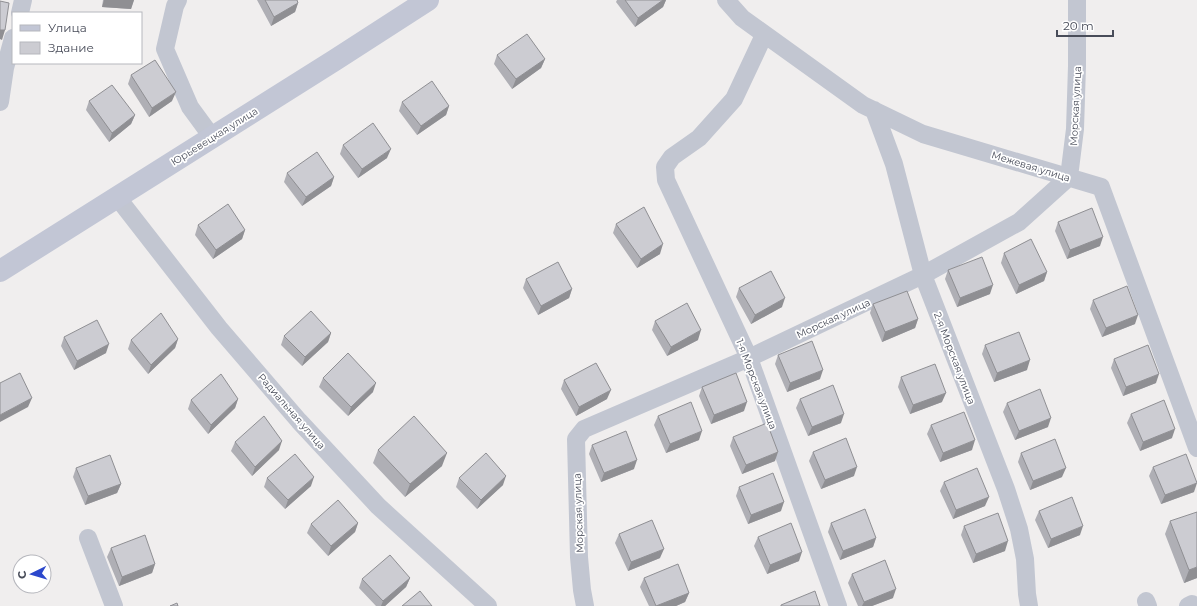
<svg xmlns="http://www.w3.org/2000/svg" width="1197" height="606" font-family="Montserrat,sans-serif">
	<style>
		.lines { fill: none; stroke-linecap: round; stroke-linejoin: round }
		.street { stroke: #c2c6d1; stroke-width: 18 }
		.secondary { stroke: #c2c6d5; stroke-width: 22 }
		.wall { fill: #afafb5 }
		.shaded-wall { fill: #8f8f93 }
		.building { fill: #ccccd2; stroke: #8f8f93 }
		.labels { text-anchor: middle; stroke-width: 3.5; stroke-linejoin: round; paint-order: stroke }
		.street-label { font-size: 10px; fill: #484c59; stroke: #fff }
	</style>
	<rect width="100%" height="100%" fill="#f0eeee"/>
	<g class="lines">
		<!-- street -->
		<path class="street" d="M178,0L175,6L165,49L190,107L212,137
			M726,0L742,18L863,105L923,134L1101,187L1197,448
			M20,13L23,0
			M764,35L734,99L699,138L672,157L665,167L666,180L749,358L838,606
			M0,102L5,68L13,38
			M874,110L894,164L923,275L1006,489L1019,529L1025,559L1027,594L1029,606
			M117,197L219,328L299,421L378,506L488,606
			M88,538L114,606
			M1146,601L1148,606
			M585,606L582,590L579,557L576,439L584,429L749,358L923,275L1019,222L1069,177L1075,129L1077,66V0
			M1188,606L1192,604"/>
		<!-- secondary -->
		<path class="secondary" d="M0,271L335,60L428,0"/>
	</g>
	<!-- wall -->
	<path class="wall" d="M103,0H134L131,9L102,7Z
		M257,0H297L298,3L295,12L271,26Z
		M617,0H666L663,7L635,27L616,2Z
		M497,55L545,59L541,68L512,89L494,64Z
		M131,75L172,101L149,117L128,84Z
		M89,101L135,115L131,124L109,142L86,110Z
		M402,102L449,106L446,115L417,135L399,111Z
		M343,145L387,158L358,178L340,154Z
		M287,173L334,177L331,186L302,206L284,182Z
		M1058,222L1100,246L1067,259L1055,231Z
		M616,224L660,254L637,268L613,233Z
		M198,225L245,230L242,239L213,259L195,235Z
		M1004,253L1047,272L1044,281L1016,294L1001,263Z
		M948,270L990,294L957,307L945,279Z
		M526,279L572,289L569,298L538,315L523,288Z
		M739,288L782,307L751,324L736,297Z
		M1093,300L1135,324L1102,337L1090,309Z
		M873,304L918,319L915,328L882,342L870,313Z
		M655,321L698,340L667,356L652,330Z
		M331,333L328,342L302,366L281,345L284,336Z
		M64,337L106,353L74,370L61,346Z
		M178,339L175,348L148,374L128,349L131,340Z
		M985,345L1027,370L994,382L982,354Z
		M778,355L820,379L787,392L775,364Z
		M1114,359L1156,383L1123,396L1111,368Z
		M901,377L942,402L910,414L898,387Z
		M323,378L373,392L348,416L319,387Z
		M564,380L607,399L576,416L561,389Z
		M702,387L744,411L711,424L699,396Z
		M238,399L235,408L208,434L188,409L191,400Z
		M800,399L841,423L808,436L796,408Z
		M1007,403L1048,427L1015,440L1003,412Z
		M1131,414L1172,438L1140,451L1127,423Z
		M658,416L699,440L666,453L654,425Z
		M931,425L972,450L940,462L927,434Z
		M733,437L775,461L742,474L730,446Z
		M235,442L279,450L252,476L231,451Z
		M592,445L634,469L601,482L589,454Z
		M378,450L442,466L405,497L373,463Z
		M813,452L854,476L821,489L809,461Z
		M1021,453L1062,477L1030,490L1018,462Z
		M1153,467L1194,492L1161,504L1149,476Z
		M76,468L121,484L117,493L85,505L73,477Z
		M267,478L311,486L285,509L264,487Z
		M459,478L503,485L477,509L456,487Z
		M944,482L985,506L953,519L940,491Z
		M739,487L781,511L748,524L736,496Z
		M1039,511L1080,535L1048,548L1035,520Z
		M1170,521L1197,578L1184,583L1165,534Z
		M358,523L355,532L328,556L307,533L311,524Z
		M831,523L876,538L873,547L840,560L828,532Z
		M964,526L1005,551L973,563L961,535Z
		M619,534L660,558L628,571L615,543Z
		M758,537L799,561L767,574L754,546Z
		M111,548L155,564L152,573L119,586L107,557Z
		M852,574L893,598L872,606H858L848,583Z
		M410,578L406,587L385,606H376L359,588L362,579Z
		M644,578L689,593L685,602L676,606H649L640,587Z"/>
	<!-- shaded-wall -->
	<path class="shaded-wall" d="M104,0H134L131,9L102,7Z
		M663,0H666L663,7L635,27L638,18Z
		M298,3L295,12L271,26L274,17Z
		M0,30H5L2,40L0,39Z
		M545,59L541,68L512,89L516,79Z
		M176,92L172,101L149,117L152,108Z
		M449,106L446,115L417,135L421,126Z
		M135,115L131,124L109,142L112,133Z
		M391,149L387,158L358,178L362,169Z
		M334,177L331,186L302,206L306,197Z
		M245,230L242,239L213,259L216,250Z
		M1103,237L1100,246L1067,259L1070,250Z
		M663,244L660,254L637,268L641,259Z
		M1047,272L1044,281L1016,294L1019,285Z
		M993,285L990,294L957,307L960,298Z
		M572,289L569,298L538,315L541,306Z
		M785,298L782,307L751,324L755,315Z
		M1138,315L1135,324L1102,337L1106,328Z
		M918,319L915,328L882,342L885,332Z
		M701,330L698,340L667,356L671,347Z
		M331,333L328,342L302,366L305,357Z
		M178,339L175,348L148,374L151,365Z
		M109,344L106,353L74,370L77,361Z
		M1030,360L1027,370L994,382L997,373Z
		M823,370L820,379L787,392L790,383Z
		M1159,374L1156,383L1123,396L1126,387Z
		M376,383L373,392L348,416L351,407Z
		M611,390L607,399L576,416L579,407Z
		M946,393L942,402L910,414L913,405Z
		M32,398L28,407L0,422V415Z
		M238,399L235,408L208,434L211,425Z
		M747,402L744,411L711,424L714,415Z
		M844,414L841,423L808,436L812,427Z
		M1051,418L1048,427L1015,440L1019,431Z
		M1175,429L1172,438L1140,451L1143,442Z
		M702,431L699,440L666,453L670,444Z
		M975,440L972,450L940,462L943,453Z
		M282,441L279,450L252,476L255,467Z
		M778,452L775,461L742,474L746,465Z
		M447,453L442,466L405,497L410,484Z
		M637,460L634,469L601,482L604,473Z
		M857,467L854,476L821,489L825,480Z
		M1066,468L1062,477L1030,490L1033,481Z
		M506,476L503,485L477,509L481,500Z
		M314,477L311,486L285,509L288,500Z
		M1197,483L1194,492L1161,504L1165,495Z
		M121,484L117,493L85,505L88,496Z
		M989,497L985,506L953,519L956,510Z
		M784,502L781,511L748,524L751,515Z
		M358,523L355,532L328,556L331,546Z
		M1083,526L1080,535L1048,548L1051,539Z
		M876,538L873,547L840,560L843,551Z
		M1008,541L1005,551L973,563L976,554Z
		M664,549L660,558L628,571L631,562Z
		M802,552L799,561L767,574L770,565Z
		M155,564L152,573L119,586L122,577Z
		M1197,567V578L1184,583L1189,570Z
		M410,578L406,587L385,606H381L383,601Z
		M896,589L893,598L872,606H862L864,602Z
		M689,593L685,602L676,606H656Z"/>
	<!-- building -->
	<path class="building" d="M265,0H297L298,3L274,17Z
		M625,0H663L638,18Z
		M0,1L9,3L5,30H0Z
		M527,34L545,59L516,79L497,55Z
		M155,60L176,92L152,108L131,75Z
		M432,81L449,106L421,126L402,102Z
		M112,85L135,115L112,133L89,101Z
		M373,123L391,149L362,169L343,145Z
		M317,152L334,177L306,197L287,173Z
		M228,204L245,230L216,250L198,225Z
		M644,207L663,244L641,259L616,224Z
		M1092,208L1103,237L1070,250L1058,222Z
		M1031,239L1047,272L1019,285L1004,253Z
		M982,257L993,285L960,298L948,270Z
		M558,262L572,289L541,306L526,279Z
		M771,271L785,298L755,315L739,288Z
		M1127,286L1138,315L1106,328L1093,300Z
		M907,291L918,319L885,332L873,304Z
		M687,303L701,330L671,347L655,321Z
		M311,311L331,333L305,357L284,336Z
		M161,313L178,339L151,365L131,340Z
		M97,320L109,344L77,361L64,337Z
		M1019,332L1030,360L997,373L985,345Z
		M812,341L823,370L790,383L778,355Z
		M1148,345L1159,374L1126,387L1114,359Z
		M348,353L376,383L351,407L323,378Z
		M596,363L611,390L579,407L564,380Z
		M935,364L946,393L913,405L901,377Z
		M20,373L32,398L0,415V383Z
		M736,373L747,402L714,415L702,387Z
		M221,374L238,399L211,425L191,400Z
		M833,385L844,414L812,427L800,399Z
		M1040,389L1051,418L1019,431L1007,403Z
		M1164,400L1175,429L1143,442L1131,414Z
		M691,402L702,431L670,444L658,416Z
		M964,412L975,440L943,453L931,425Z
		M264,416L282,441L255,467L235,442Z
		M414,416L447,453L410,484L378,450Z
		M767,423L778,452L746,465L733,437Z
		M626,431L637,460L604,473L592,445Z
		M846,438L857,467L825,480L813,452Z
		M1055,439L1066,468L1033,481L1021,453Z
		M486,453L506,476L481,500L459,478Z
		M295,454L314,477L288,500L267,478Z
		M1186,454L1197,483L1165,495L1153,467Z
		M110,455L121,484L88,496L76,468Z
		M977,468L989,497L956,510L944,482Z
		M773,473L784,502L751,515L739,487Z
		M1072,497L1083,526L1051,539L1039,511Z
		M338,500L358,523L331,546L311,524Z
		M865,509L876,538L843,551L831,523Z
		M1197,512V567L1189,570L1170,521Z
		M998,513L1008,541L976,554L964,526Z
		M652,520L664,549L631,562L619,534Z
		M791,523L802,552L770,565L758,537Z
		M145,535L155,564L122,577L111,548Z
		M390,555L410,578L383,601L362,579Z
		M885,560L896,589L864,602L852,574Z
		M678,564L689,593L656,606L644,578Z
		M420,591L432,606H402Z
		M815,591L820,606H781V605Z
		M177,603L178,606H170Z"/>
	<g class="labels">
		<!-- street labels -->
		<g class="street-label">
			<text transform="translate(1075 106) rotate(-87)" y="4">Морская улица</text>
			<text transform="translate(214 136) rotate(-32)" y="4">Юрьевецкая улица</text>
			<text transform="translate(1031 166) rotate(17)" y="4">Межевая улица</text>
			<text transform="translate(833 318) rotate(-25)" y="4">Морская улица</text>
			<text transform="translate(955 358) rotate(69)" y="4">2-я Морская улица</text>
			<text transform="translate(757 384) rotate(69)" y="4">1-я Морская улица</text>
			<text transform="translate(292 411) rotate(49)" y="4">Радиальная улица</text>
			<text transform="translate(578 513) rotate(-92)" y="4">Морская улица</text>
		</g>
	</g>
	<!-- legend -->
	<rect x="12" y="12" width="130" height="52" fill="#ffffff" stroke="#b6b7bd"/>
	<rect x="20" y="25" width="20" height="6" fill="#c2c6d5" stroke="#b6b7bd"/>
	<text x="48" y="32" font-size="12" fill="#484c59">Улица</text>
	<rect x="20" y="42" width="20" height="12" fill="#ccccd2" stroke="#b6b7bd"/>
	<text x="48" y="52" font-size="12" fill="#484c59">Здание</text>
	<!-- north arrow -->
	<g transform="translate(32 574) rotate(265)"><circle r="19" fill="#ffffff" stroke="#b6b7bd"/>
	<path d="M0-3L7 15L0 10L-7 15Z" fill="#2c48cc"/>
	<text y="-6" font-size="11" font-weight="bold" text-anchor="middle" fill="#484c59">С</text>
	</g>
	<!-- scale -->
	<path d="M1057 30v6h56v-6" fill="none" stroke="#484c59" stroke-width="2"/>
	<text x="1063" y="30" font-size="12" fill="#484c59" stroke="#ffffff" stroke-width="3" paint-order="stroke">20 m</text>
</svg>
